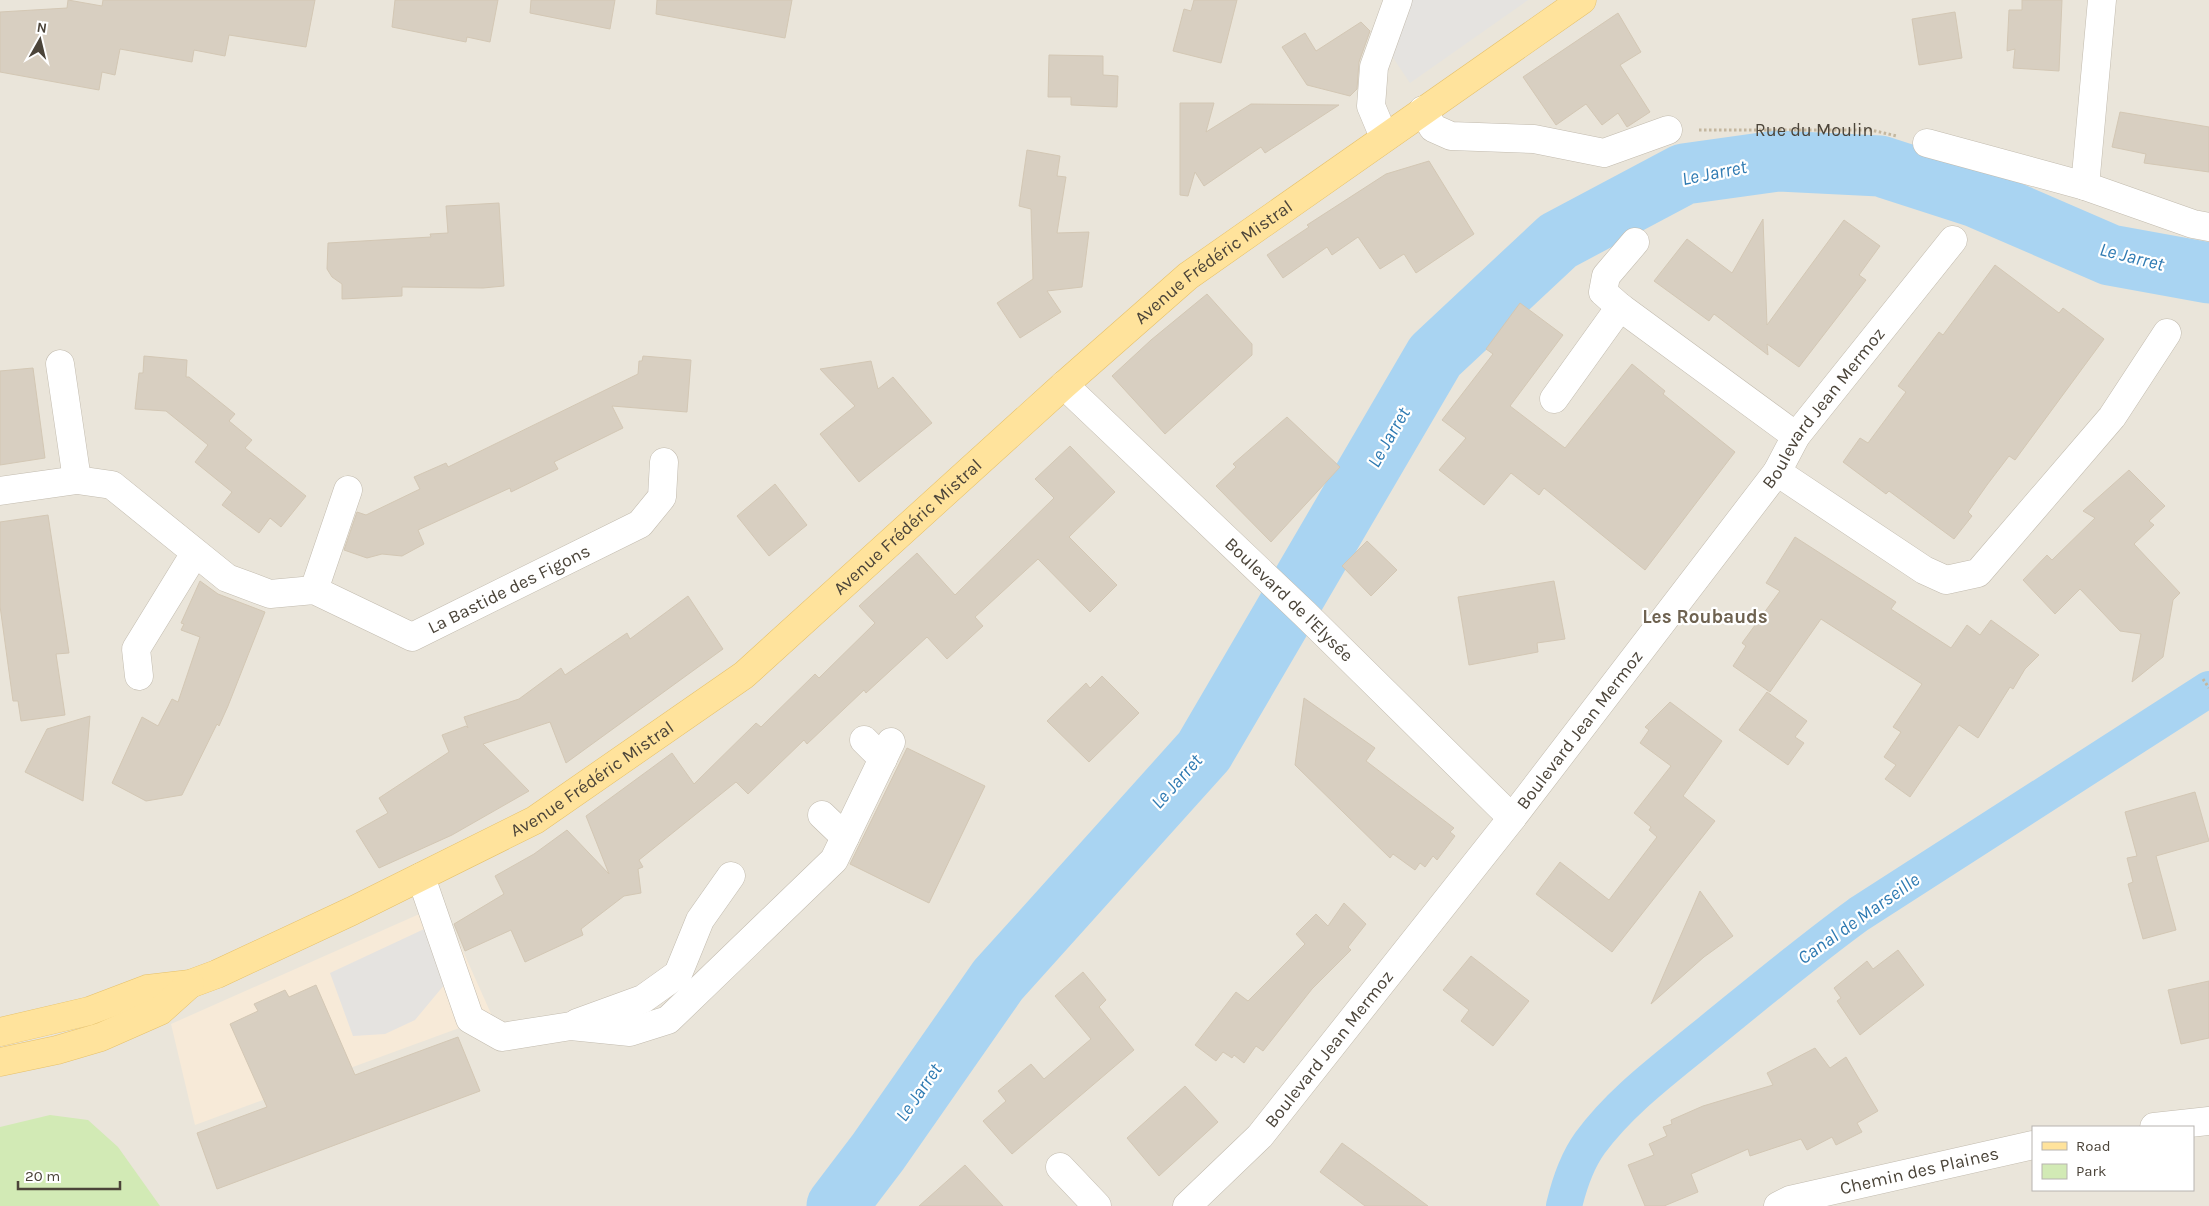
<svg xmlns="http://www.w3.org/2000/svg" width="2209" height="1206" font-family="Karla,sans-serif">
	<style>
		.residential { fill: #eae5da; fill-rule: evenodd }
		.commercial { fill: #f7ead8 }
		.green { fill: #d2eab5 }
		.parking { fill: #e5e3e0 }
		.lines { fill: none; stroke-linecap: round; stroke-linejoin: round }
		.canal { stroke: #a9d4f2; stroke-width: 36 }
		.river { stroke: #a9d4f2; stroke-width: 61 }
		.building { fill: #d8cfc1; stroke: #d3c7b4 }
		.minor-casing { stroke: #c2bbae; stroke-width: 29 }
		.major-casing { stroke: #e6c16a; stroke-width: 29 }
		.path { stroke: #c4b79f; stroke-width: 3; stroke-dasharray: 2.5 2.5; stroke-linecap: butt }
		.minor { stroke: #fff; stroke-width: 28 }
		.major { stroke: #ffe39c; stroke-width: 28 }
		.labels { text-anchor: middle; stroke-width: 4.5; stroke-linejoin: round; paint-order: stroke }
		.street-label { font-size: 18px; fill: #4b4439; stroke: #fff }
		.water-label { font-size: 19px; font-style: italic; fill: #2e7ab2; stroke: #fff }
		.neighbourhood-label { font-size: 19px; font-weight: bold; fill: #6e6250; stroke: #fff }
	</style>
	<rect width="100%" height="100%" fill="#f6f3ec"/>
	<!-- residential -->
	<path class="residential" d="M0,0H2209V1206H0ZM2033,1127H2193V1190H2033Z"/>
	<!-- commercial -->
	<path class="commercial" d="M442,904L492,1016L195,1125L171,1024Z"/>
	<!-- green -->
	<path class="green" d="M50,1115L88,1120L118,1147L160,1206H0V1127Z"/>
	<!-- parking -->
	<path class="parking" d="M1408,0H1528L1410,83L1388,50Z
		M437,923L455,972L415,1020L385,1034L353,1036L330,973Z"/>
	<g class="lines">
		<!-- canal -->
		<path class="canal" d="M1564,1206C1569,1185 1577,1161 1590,1143C1620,1102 1662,1071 1701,1039C1753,997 1804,954 1859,914L2209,689"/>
		<!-- river -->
		<path class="river" d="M837,1206L878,1152L998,980L1204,751L1435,356L1558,241L1684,174L1777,161L1880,166L1976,197L2110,255L2209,273"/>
	</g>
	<!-- building -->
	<path class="building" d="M68,0L102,6L103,0H315L306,47L229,35L225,56L194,50L192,62L120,49L115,75L102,72L99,90L0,72V12L67,8Z
		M395,0H498L490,42L467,37L466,42L392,27Z
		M531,0H615L610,29L530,13Z
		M657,0H792L785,38L656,14Z
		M1194,0H1237L1221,63L1173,51L1184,9L1191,11Z
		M2022,0H2062L2059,71L2013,68L2015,49L2007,51L2009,10H2022Z
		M1955,12L1962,58L1919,65L1912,19Z
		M1618,13L1641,52L1620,65L1650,112L1627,127L1618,113L1602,125L1586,104L1556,125L1523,77Z
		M1361,22L1370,31L1359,62L1357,89L1350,96L1307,85L1282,47L1305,33L1316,51Z
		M1049,55L1103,56V75L1118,76L1117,107L1071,105V97H1048Z
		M1180,103H1214L1206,132L1251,104L1339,105L1265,153L1261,147L1204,186L1195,172L1188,196L1180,195Z
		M2120,112L2209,127V172L2144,163L2146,154L2112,147Z
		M1027,150L1060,156L1057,176L1066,177L1057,233L1089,232L1082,287L1047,291L1061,312L1020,338L997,303L1033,279L1031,209L1019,206Z
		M1429,161L1474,234L1416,273L1404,254L1380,269L1358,237L1332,255L1327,247L1283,278L1267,255L1309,227L1307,225L1386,174Z
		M499,203L504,286L483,288L402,287V296L342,299V284L332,277L327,269L328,243L431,237L430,234L448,233L446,206Z
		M1763,219L1767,325L1844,220L1880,246L1859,275L1866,280L1799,367L1767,344L1768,355L1714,314L1709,321L1654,281L1687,239L1732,273Z
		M1995,265L2059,313L2063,308L2104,339L2015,460L2009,456L1987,485L1968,512L1972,516L1954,539L1889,491L1886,494L1843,462L1860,438L1868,443L1906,392L1898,386L1939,332L1943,335Z
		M1207,294L1252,344V355L1165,434L1112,376L1151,340Z
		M1520,303L1563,335L1510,406L1565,448L1632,364L1665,391L1663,394L1735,452L1645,570L1544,488L1539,495L1511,473L1484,505L1439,470L1466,438L1442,420L1493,354L1486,349Z
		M144,356L187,360L186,377H189L235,414L229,421L252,440L245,448L306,496L281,527L270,518L259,533L222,505L232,492L195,462L208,445L166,411L135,409L139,373H143Z
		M643,356L691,360L687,412L612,406L623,428L554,462L558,469L511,492L510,488L418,530L424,544L402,556L382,554L367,558L344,550L357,512L366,515L420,489L414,477L446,463L448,467L638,374L639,361H642Z
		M871,361L878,389L893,377L932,423L859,482L820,434L855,406L820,369Z
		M33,368L45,458L0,465V371Z
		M1287,417L1340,467L1271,542L1216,486L1236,467L1233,464Z
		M1070,446L1115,492L1069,537L1117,585L1090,612L1038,559L975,617L983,626L947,659L927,637L866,693L864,690L807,744L804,740L748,794L736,782L639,860L643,867L638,869L641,893L624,896L581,929L583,935L525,962L511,930L465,951L454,924L504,894L495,876L534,854L567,830L609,874L586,816L672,753L694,784L756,723L761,727L815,674L819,678L875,623L859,606L917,553L955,595L1054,498L1035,479Z
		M2129,470L2165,506L2149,521L2154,525L2134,544L2180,593L2173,600L2163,657L2132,682L2141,634L2120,631L2080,589L2055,614L2023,580L2047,555L2052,560L2095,518L2083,511Z
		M775,484L807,525L769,556L737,516Z
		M48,515L69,653L56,654L65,715L21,721L18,701H13L0,606V522Z
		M1795,537L1896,602L1891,609L1951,648L1967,625L1980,635L1991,620L2039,655L2025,669L2013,689L2010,687L1978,738L1959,725L1910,797L1885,779L1896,765L1884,757L1901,732L1893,727L1922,684L1821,619L1770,692L1733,666L1746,646L1742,643L1780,591L1766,583Z
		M1367,541L1397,570L1371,596L1342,566Z
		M200,581L218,594L265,612L228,706L219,726L217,724L182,795L146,801L112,783L142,717L158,726L172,699L178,702L200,637L181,630L184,624L181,623Z
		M1554,581L1565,639L1537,643L1538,652L1469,665L1458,597Z
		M688,596L723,649L566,763L550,722L483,744L529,791L452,835L379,868L356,831L388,813L379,798L449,752L442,735L466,726L468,728L464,717L519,699L561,668L565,675L627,633L630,639Z
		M1102,676L1139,713L1089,762L1047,721L1086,683L1090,688Z
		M1767,692L1807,721L1795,737L1804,743L1788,765L1739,730Z
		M1304,698L1375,748L1366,761L1454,828L1450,832L1455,836L1437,860L1433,856L1425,867L1420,863L1415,870L1393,854L1390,858L1295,765Z
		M1670,702L1722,741L1683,796L1715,821L1612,952L1536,894L1560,862L1609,900L1657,837L1649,830L1651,827L1634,813L1671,766L1640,743L1649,730L1645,727Z
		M90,716L83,801L25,772L47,729Z
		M907,748L985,786L929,903L850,864Z
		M2195,792L2209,841L2156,856L2176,930L2143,939L2128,884L2133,882L2127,858L2137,856L2125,812Z
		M1700,891L1733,936L1704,957L1651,1004Z
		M1344,903L1366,924L1348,947L1351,950L1312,989L1263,1051L1256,1046L1244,1063L1234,1055L1232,1058L1223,1052L1216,1061L1195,1045L1236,992L1248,1001L1305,944L1296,934L1316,914L1328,926Z
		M1898,950L1924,985L1860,1035L1837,1001L1841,998L1834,988L1867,961L1873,969Z
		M1471,956L1529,1001L1493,1046L1461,1021L1469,1010L1443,990Z
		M1083,972L1106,1000L1099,1007L1134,1050L1012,1154L983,1121L1006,1101L998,1091L1031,1064L1044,1079L1091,1039L1055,996Z
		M2209,981V1038L2181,1044L2168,990Z
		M316,985L355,1075L458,1037L480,1091L217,1189L197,1133L267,1107L230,1024L258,1011L254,1004L285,990L289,997Z
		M1815,1048L1830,1068L1846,1057L1878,1111L1857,1123L1862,1132L1836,1145L1832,1137L1807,1150L1801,1139L1750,1156L1748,1149L1691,1174L1698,1192L1664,1206H1645L1628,1165L1654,1155L1649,1144L1667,1136L1663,1127L1672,1124L1671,1120L1703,1106L1773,1085L1767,1073Z
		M1185,1086L1218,1122L1159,1176L1127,1138Z
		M1342,1143L1371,1164L1428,1206H1365L1320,1172Z
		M965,1165L1003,1206H919Z"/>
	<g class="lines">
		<defs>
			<g id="minor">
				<path d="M1423,110L1433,128L1451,136L1534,139L1604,153L1668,130"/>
				<path d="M1384,137L1371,106L1374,67L1398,0"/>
				<path d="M1927,143L2085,186L2193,224L2209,227"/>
				<path d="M2085,186L2102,0"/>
				<path d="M1635,242L1606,276L1603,292L1620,307L1796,436"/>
				<path d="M60,364L77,480"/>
				<path id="s2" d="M1064,385L1305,614L1512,818"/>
				<path d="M1554,399L1620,307"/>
				<path d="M1777,472L1924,570L1946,580L1978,573L2112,417L2167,333"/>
				<path id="s3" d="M0,491L77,480L112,485L227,578L270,594L314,590L412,637L640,524L662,497L664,462"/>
				<path d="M314,590L348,490"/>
				<path d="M139,676L136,649L195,553"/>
				<path d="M864,740L883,759"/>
				<path d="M822,815L845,837"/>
				<path d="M421,877L470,1019L502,1037L571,1026L630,1032L668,1020L834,860L891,742"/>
				<path d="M577,1023L643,999L678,974L700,920L731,876"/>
				<path d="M2154,1127L2209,1121"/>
				<path d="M1060,1167L1097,1206"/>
				<path id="s4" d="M1187,1206L1260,1136L1512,818L1777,472L1796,436L1953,240"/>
				<path id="s5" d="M1778,1206L1790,1200L2033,1145"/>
			</g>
			<g id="major">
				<path id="s6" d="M0,1032L89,1011L147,989L190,984L217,974L352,911L535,820L744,675L1064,385L1188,276L1582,0"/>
				<path d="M0,1062L57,1050L101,1037L160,1011L190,984"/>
			</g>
		</defs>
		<!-- minor casing -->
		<use href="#minor" class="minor-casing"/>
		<!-- major casing -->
		<use href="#major" class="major-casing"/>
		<!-- path -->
		<g class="path">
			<path id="s1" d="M1699,130H1871L1897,136"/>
			<path d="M2203,679L2209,688"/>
		</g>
		<!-- minor -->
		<use href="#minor" class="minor"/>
		<!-- major -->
		<use href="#major" class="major"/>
	</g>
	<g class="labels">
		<!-- street labels -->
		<g class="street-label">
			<text dy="6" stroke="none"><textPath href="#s1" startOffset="115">Rue du Moulin</textPath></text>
			<text dy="6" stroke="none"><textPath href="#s6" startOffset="1459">Avenue Frédéric Mistral</textPath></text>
			<text dy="6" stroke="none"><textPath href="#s4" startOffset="1022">Boulevard Jean Mermoz</textPath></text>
			<text dy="6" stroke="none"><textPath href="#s6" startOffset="1054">Avenue Frédéric Mistral</textPath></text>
			<text dy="6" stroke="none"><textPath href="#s3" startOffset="568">La Bastide des Figons</textPath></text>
			<text dy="6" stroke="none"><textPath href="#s2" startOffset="311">Boulevard de l'Elysée</textPath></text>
			<text dy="6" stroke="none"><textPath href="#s4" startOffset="618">Boulevard Jean Mermoz</textPath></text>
			<text dy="6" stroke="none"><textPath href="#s6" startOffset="649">Avenue Frédéric Mistral</textPath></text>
			<text dy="6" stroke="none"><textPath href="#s4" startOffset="212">Boulevard Jean Mermoz</textPath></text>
			<text dy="6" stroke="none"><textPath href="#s5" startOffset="146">Chemin des Plaines</textPath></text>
		</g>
		<!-- water labels -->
		<g class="water-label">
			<text transform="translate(1714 172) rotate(-11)" y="7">Le Jarret</text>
			<text transform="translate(2132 256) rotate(14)" y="7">Le Jarret</text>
			<text transform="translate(1388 437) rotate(-60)" y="7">Le Jarret</text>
			<text transform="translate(1176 781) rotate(-48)" y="7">Le Jarret</text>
			<text transform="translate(1858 918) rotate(-35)" y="7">Canal de Marseille</text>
			<text transform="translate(918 1092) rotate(-55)" y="7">Le Jarret</text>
		</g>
		<!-- neighbourhood labels -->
		<g class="neighbourhood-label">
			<text x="1705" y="623">Les Roubauds</text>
		</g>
	</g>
	<!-- legend -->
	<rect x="2032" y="1126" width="162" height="65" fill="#ffffff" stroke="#b7b4b0"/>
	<rect x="2042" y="1142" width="25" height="8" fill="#ffe39c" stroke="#b7b4b0"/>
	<text x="2076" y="1151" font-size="15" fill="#4b4439">Road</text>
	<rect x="2042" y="1164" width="25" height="15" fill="#d2eab5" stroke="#b7b4b0"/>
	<text x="2076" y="1176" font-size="15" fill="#4b4439">Park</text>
	<!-- north arrow -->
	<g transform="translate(40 40) rotate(8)" stroke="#ffffff" stroke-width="4" paint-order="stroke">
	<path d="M0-4L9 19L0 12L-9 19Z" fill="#4b4439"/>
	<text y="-8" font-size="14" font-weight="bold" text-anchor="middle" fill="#4b4439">N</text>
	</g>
	<!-- scale -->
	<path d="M18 1181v8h102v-8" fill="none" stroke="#4b4439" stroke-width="2.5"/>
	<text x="25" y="1181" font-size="15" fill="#4b4439" stroke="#ffffff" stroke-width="4" paint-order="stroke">20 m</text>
</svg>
